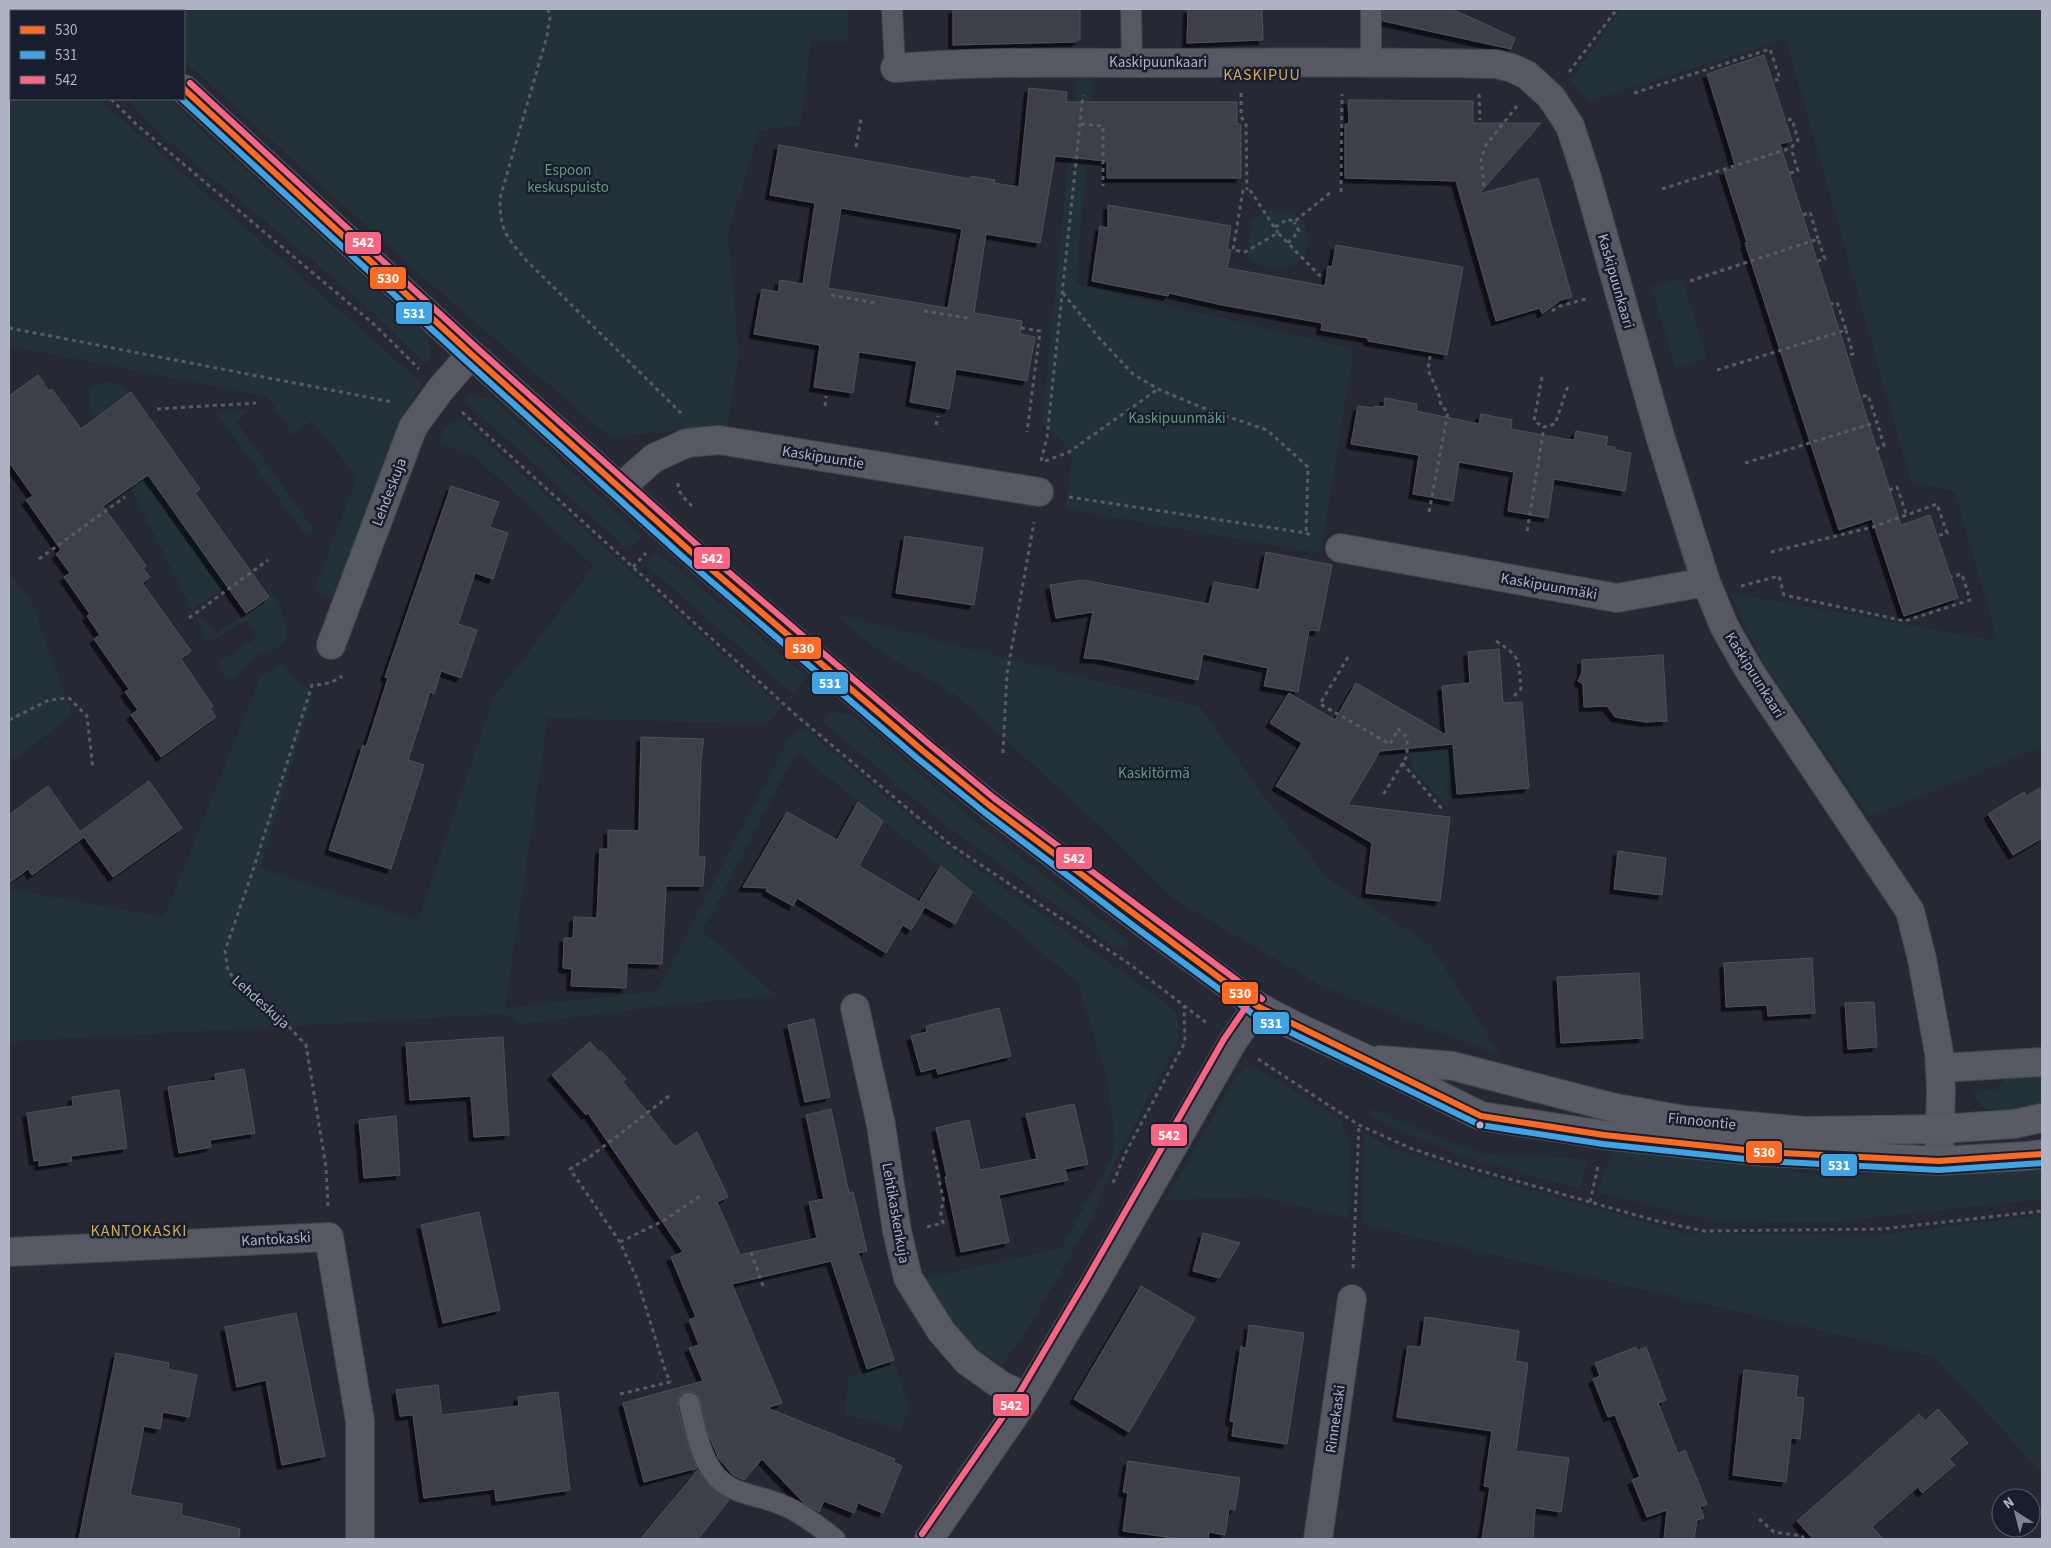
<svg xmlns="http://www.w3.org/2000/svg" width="2051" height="1548" font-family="'Source Sans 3',sans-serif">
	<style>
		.green { fill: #233139 }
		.building { fill: #3d404a; stroke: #4d505c; fill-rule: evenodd; filter: url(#shadow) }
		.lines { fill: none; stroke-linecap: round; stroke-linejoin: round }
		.lane-casing { stroke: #42444c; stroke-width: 22 }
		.street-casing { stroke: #42444c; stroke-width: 30 }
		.primary-casing { stroke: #434650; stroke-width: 30 }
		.path { stroke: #585b64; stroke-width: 3; stroke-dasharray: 4 4; stroke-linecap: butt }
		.lane { stroke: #565862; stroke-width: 20 }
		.street { stroke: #565862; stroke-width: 28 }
		.primary { stroke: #585a64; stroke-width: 28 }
		.bus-1-casing { stroke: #191e2e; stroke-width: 10 }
		.bus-2-casing { stroke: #191e2e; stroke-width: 10 }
		.bus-3-casing { stroke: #191e2e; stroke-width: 10 }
		.bus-1 { stroke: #ff6a23; stroke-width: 6 }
		.bus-2 { stroke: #40a4e4; stroke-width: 6 }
		.bus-3 { stroke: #fa6682; stroke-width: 6 }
		.bus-dot { fill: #aeb3c6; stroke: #191e2e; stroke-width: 2 }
		.labels { text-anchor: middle; stroke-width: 5; stroke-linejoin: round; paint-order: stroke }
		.street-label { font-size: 15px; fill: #aeb3c6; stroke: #191e2e }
		.park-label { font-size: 15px; fill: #65977a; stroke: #191e2e }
		.neighbourhood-label { font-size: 16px; letter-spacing: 1px; fill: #d6a858; stroke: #191e2e }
		.line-badge { stroke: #191e2e; stroke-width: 2 }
		.badge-label { font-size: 14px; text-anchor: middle; font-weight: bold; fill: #fff }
	</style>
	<defs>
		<filter id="shadow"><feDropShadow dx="-4.5" dy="4.5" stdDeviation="0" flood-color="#0009"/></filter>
	</defs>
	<rect width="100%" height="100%" fill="#262933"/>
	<!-- green -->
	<path class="green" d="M127,9H848L849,41H811L800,125L759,131L728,233L739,355L727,426L610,437L426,280L184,61V11H130Z
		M1620,9H2042V750L2040,748L1869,817L1762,661L1730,593L1998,641L1954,491L1911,482L1786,39L1589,101L1571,81Z
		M9,15L11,18V99H98L422,383L406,411L345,584C339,593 333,596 322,597L317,592L316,585L357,477L312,421L292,435L268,397L9,346Z
		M1093,77L1076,284L1354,349L1324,532L1318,553L1066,509L1072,458L1061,440L1042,421L1077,78Z
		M127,99H167L427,335L431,353L429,361L425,363L347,289L162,136Z
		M1267,211L1292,213L1300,218L1305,224L1308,241L1304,257L1293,266L1271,269L1251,262L1248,255L1252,219Z
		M1682,277L1707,359L1676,368L1651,287Z
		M105,382L114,383L131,392L107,410L169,505L227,586L192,610L90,407C87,393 88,384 105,382Z
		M469,396L492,398L642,537L629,551L464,400Z
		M250,410L236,421L315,531L306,537L216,412Z
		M461,418L782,708L768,724L548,718L505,1008L657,991L787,742L798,729H806L912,819L981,872L1170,1006L1178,1017L1179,1038L1116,1160L1094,1215L1021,1340L1002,1364L976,1349L943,1318L922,1279L1062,1248L1112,1156L1115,1139L1107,1078L1078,983L941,866L858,802L797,751L702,931L776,995L662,1006L521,1024L504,1014L9,1042V889L164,917L260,677L283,663L295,680L314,692L260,868L418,920L494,697L594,566L473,455L438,443L445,427Z
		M656,551L807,676L793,694L646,565Z
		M9,573L31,601L72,714L21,755L9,760Z
		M273,594C281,610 299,638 274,650C272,651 269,651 266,652C254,658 242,671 231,679L226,678L218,662L256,638L246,620L208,643L198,621L201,615L215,634Z
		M835,614L1200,707L1260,791L1327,878L1430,945L1501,1056L1323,987L1174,899L1108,833L956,695L878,650Z
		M829,712L851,714L963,812L1129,942L1126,947L1116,948L944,824L822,721Z
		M1453,745L1456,780L1447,781L1448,807L1412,768L1411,748Z
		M1253,1066L1340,1119L1349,1141L1348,1219L1262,1197L1166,1200L1237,1075L1245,1068Z
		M2042,1068V1106C2020,1109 1981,1122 1973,1092L1997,1089L2009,1072Z
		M1372,1109L1463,1147L1488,1154L1588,1159L1581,1189L1477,1161L1398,1131L1369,1116Z
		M1364,1133L1393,1149L1485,1177L1684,1233L1877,1235L2042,1215V1473L1935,1357L1363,1225Z
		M1614,1147L1706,1152L1815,1176L2000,1170L2042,1164V1199L1835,1222L1715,1221L1597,1192Z
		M895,1364L909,1408L901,1430L845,1414L848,1377Z"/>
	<!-- building -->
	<path class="building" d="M953,9H1080V40H1076V42L953,45Z
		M1188,9H1262L1263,40L1187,43Z
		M1383,9H1452L1515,38L1511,49L1383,21Z
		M1764,55L1792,141L1780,144L1901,525L1930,515L1958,598L1904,616L1872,519L1839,530L1745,243H1747L1724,171L1736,168L1707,74Z
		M1029,88L1067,92L1066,102H1237V124H1241V178H1107V161L1055,156L1040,243L986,234L974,313L1022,321L1020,334L1035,337L1027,381L956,369L949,409L910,402L917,361L859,352L853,393L814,387L820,345L754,334L762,289L778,292L780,280L803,284L815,203L770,195L779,145L970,179L971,176L995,180L994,183L1019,187ZM841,208L962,229L948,308L828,288Z
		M1348,100L1473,101V123H1541L1479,194L1538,178L1572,297L1561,300L1542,314L1540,308L1496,321L1456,181L1345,178V124H1349Z
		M1108,205L1231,226L1227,249L1231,250L1227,268L1325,286L1328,266L1332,267L1336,245L1463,267L1447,355L1368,341V338L1321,330L1322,323L1222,305L1169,293L1168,296L1092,281L1100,226L1108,228Z
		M38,375L49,391L52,389L81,429L131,392L200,489L195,493L269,597L246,613L148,475L103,506L146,566L143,568L150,577L142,583L191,651L181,659L213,706L210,708L216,717L161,757L131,715L138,710L125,692L129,689L94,639L100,635L87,616L90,614L64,577L70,573L56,554L61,550L26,500L33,496L9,462V396Z
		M1385,398L1417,404L1416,411L1479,424L1481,414L1512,420L1511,429L1565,439L1574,440L1576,431L1608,437L1606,446L1615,447V450L1631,453L1625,491L1554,479L1548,518L1508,511L1514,472L1459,462L1453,501L1413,494L1419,455L1351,444L1358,406L1374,408L1375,406L1384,407Z
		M451,486L499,502L490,527L508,533L493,579L475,573L458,624L477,630L461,678L441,671L434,694L430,692L408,760L424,765L391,869L329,850L363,745L366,747L388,678L385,677Z
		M905,536L983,548L974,605L896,593Z
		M1266,552L1332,565L1319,631L1309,630L1298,692L1264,686L1268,668L1203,654L1198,680L1100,659L1084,658L1093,612L1056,618L1050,585L1083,580L1209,604L1214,582L1259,590Z
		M1499,649L1503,703L1522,702L1529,788L1457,794L1453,744L1380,751L1348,805L1450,817L1440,901L1366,893L1372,843L1276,786L1302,743L1270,723L1289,693L1335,720L1356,683L1446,735L1442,686L1470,683L1468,652Z
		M1663,655L1667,721L1646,722L1615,717L1607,706L1584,707L1583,684L1578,681L1582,672V660Z
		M641,737L704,739L701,757L698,857H705L703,886H666L662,964L627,963L626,988L571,986L572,969L563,968L564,938H573L574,917L597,918L600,849H608V830L639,831Z
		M149,781L182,828L113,877L84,837L32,875L28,869L9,883V815L48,786L80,832Z
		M2042,787V838L2013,855L1988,814L2024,792L2026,796Z
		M858,802L883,821L859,866L919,902L941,866L972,892L955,924L925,907L911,930L903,925L886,953L797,898L793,906L766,891L768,888L743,887L787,812L837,840Z
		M1618,851L1666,858L1662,895L1614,889Z
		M1812,958L1815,1013L1768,1016L1767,1005L1726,1007L1724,963Z
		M1639,973L1643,1038L1561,1043L1557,977Z
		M1874,1002L1877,1047L1848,1049L1845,1003Z
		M999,1008L1011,1056L938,1074L936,1068L921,1072L911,1036L927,1032L926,1026Z
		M814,1019L830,1097L805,1102L788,1025Z
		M503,1037L509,1135L474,1137L471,1096L410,1100L406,1043Z
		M590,1042L599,1052L601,1051L626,1079L623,1082L675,1147L697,1132L728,1197L717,1202L740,1255L817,1238L809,1202L824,1199L806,1115L831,1109L849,1193L853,1192L867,1251L858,1253L894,1360L867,1369L831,1261L732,1284L782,1403L767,1408L895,1459L893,1462L902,1466L883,1513L858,1503L854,1513L824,1501L819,1512L803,1502L762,1459L744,1480L733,1475L719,1459L709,1435L700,1400L697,1394L692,1392H686L680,1395L677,1405L687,1442L697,1468L644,1482L623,1403L703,1381L689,1348L699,1345L689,1320L696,1317L671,1257L683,1252L588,1113L586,1115L552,1075Z
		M244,1069L255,1133L210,1140L211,1147L179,1153L168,1087L216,1080L215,1074Z
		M119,1090L127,1148L71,1156L72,1161L39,1166V1160L34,1161L27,1113L73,1106L72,1097Z
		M1074,1104L1088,1164L1065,1169L1068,1180L999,1195L1009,1242L961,1252L945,1177H947L936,1128L969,1120L980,1170L1037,1159L1026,1114Z
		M396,1116L400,1175L364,1178L359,1120Z
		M479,1212L500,1310L443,1323L421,1225Z
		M1203,1233L1240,1243L1219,1278L1193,1271Z
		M1141,1286L1195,1318L1129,1432L1074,1399Z
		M296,1313L325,1456L282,1465L266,1380L237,1387L225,1327Z
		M1425,1317L1519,1331L1515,1361L1528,1363L1516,1451L1569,1458L1561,1512L1535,1508L1533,1539H1482L1490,1487L1484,1486L1492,1431L1397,1417L1408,1346L1421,1347Z
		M1249,1325L1304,1333L1287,1444L1232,1436L1234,1422L1230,1421L1241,1346L1246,1349Z
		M1636,1347L1637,1351L1646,1347L1666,1400L1658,1403L1678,1454L1685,1450L1707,1504L1700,1507L1704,1518L1697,1520L1694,1539H1664L1667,1510L1647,1517L1632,1480L1640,1477L1615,1415L1608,1417L1593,1379L1600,1376L1595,1363Z
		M116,1353L169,1363L168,1369L197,1375L189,1417L163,1412L160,1429L144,1426L130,1495L182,1504L181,1515L240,1529L239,1539H79Z
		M1744,1370L1798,1376L1796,1397L1804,1398L1800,1439L1791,1438L1786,1482L1733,1475Z
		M438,1385L442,1415L519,1406L518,1397L558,1392L570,1490L496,1501L495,1489L424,1498L413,1415L400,1416L396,1390Z
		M1938,1409L1968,1443L1949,1459L1955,1465L1922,1493L1918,1487L1872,1527L1883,1539H1813L1797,1521L1919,1414L1925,1421Z
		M1128,1461L1240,1478L1235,1510L1229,1509L1225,1535L1209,1532L1208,1539H1181L1123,1531L1128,1493L1123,1492Z
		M698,1470L711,1487L729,1500L698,1539H640Z"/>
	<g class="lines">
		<defs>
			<path id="lane" d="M892,9L895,68
				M1131,9L1132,63
				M1371,9V61
				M689,1403C695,1425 699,1453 713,1472C729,1495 756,1494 780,1504C801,1512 818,1526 835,1539"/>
			<path id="street" d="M895,68C974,61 1054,63 1133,63C1254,63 1375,61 1496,64L1512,68L1527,75L1551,97L1570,126L1587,178L1660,436L1706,582L1724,626L1749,670L1910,911L1922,959L1939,1053L1941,1089L1939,1161
				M620,488L654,458L687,443L719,440L1039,492
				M1340,548L1617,598L1706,582
				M331,645L413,427L440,390L471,354
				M855,1008L881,1125L897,1231L908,1278L941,1331L967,1361L1002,1386L1027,1397
				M1940,1068L2042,1062
				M9,1252L329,1237L360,1421V1539
				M929,1539L1027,1397L1093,1286L1232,1043L1257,1006
				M1318,1539L1352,1299"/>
			<path id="primary" d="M101,9L103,11
				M184,89L471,354L690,551L923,751L989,805L1144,923L1257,1006L1293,1025L1366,1059L1481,1116L1604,1135L1764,1152L1939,1161L2027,1156L2042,1154
				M1380,1060L1453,1066L1611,1107L1684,1120L1804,1131L1940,1129L2014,1124L2042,1118"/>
		</defs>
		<!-- lane casing -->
		<use href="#lane" class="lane-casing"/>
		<!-- street casing -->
		<use href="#street" class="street-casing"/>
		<!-- primary casing -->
		<use href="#primary" class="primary-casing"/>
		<!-- path -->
		<path class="path" d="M23,9L26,11
			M548,9L550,17L547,36L500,198C500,231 506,236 526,260L681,413
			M1569,72L1617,9
			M1241,93V117L1246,123L1247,190
			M1634,93L1770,49L1780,79L1773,81
			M1479,94L1480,120
			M111,99L137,125L376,326L419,369
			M1081,124L1103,126V186
			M856,147L861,119
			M1790,173L1798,171L1791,148
			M1484,186L1481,159L1486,145L1517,106
			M1662,189L1791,148L1798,140L1792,119L1785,121
			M1243,190L1233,250L1245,252L1278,233L1323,279
			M1250,190L1278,233
			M1341,192L1342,94
			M1803,215L1810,212L1818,239
			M1275,227L1288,219L1294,222L1331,192
			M1288,243L1299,231L1294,222
			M1690,281L1818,239L1825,259L1818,261
			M1063,293L1100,339L1133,374L1158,389L1203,408L1267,430L1308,467L1306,533
			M831,295L875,303
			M924,311L968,318
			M1552,311L1557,307L1589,298
			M9,328L393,402
			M1021,328L1040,331L1027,432
			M1846,330L1853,354L1847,355
			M1717,370L1846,330L1837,302L1831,304
			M1542,377L1534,421L1544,427
			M825,406L826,396
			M157,409L256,403
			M462,412L797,716L951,845L1131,965L1208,1024
			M936,425L938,416
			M1876,449L1884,446L1877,422
			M1041,461L1047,437L1083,95
			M1045,461L1069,452L1158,389
			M1745,463L1877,422L1868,395L1861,397
			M678,483C678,493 684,498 691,505L688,508
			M1889,490L1897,487L1907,516
			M1069,497L1306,533L1312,536
			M1429,512L1448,412L1441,406L1439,395L1428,370L1430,356
			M1527,531L1544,427L1555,424L1569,383
			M1771,552L1873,527L1937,504L1947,533L1937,536
			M39,559L125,497
			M633,567L646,553
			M1741,586L1779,576L1784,595L1905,621L1970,600L1962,574L1951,577
			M189,618L268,560
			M1496,641C1522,658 1518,659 1521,689L1511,699
			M1348,657L1320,704L1390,744L1398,729L1407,737V756L1383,795
			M9,720L49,700L69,698L87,716L93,769
			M1003,753L1007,674L1034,522
			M1402,763L1443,810
			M1258,1059L1359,1125L1410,1148L1457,1164L1590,1202L1657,1221L1704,1231L1882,1229L2042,1211
			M669,1096L591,1156L570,1169L620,1242L637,1279L666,1373L671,1382
			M1113,1183L1126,1152L1185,1042L1184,1006
			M1590,1202L1598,1166
			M328,1206L326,1167L306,1045L277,1014L249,995L228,971L225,951L252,873L312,685C323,685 333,683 342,676
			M927,1227L943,1223L940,1210L944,1203L933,1150
			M620,1242L665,1220L703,1194
			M751,1252L763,1286
			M1353,1268L1359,1125
			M620,1394L670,1382
			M1759,1519L1774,1532L1802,1536L1804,1539"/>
		<!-- lane -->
		<use href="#lane" class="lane"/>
		<!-- street -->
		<use href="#street" class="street"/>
		<!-- primary -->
		<use href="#primary" class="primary"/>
		<defs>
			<path id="bus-1" d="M184,89L471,354L690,551L923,751L989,805L1257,1006L1481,1116L1604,1135L1764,1152L1939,1161L2042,1154"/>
			<path id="bus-2" d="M182,99L465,360L684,558L917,758L984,812L1139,930L1253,1014L1480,1125L1603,1144L1764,1161L1939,1170L2042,1163"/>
			<path id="bus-3" d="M190,83L477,348L696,544L929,744L994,798L1262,999
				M922,1534L1020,1392L1085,1282L1224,1039L1250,1001"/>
		</defs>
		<!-- bus-1 casing -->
		<use href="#bus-1" class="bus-1-casing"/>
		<!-- bus-2 casing -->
		<use href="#bus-2" class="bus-2-casing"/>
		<!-- bus-3 casing -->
		<use href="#bus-3" class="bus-3-casing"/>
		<!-- bus-1 -->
		<use href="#bus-1" class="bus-1"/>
		<!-- bus-2 -->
		<use href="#bus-2" class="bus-2"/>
		<!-- bus-3 -->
		<use href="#bus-3" class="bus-3"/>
	</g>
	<!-- markers -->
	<circle class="bus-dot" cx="1480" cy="1125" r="4.5"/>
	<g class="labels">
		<!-- street labels -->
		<g class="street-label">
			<text x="1158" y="67">Kaskipuunkaari</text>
			<text transform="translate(1616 281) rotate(74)" y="5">Kaskipuunkaari</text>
			<text transform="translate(823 457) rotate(9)" y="5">Kaskipuuntie</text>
			<text transform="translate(389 492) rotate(-69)" y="5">Lehdeskuja</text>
			<text transform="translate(1549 586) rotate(10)" y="5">Kaskipuunmäki</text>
			<text transform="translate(1755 675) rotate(58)" y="5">Kaskipuunkaari</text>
			<text transform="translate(261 1002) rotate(42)" y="5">Lehdeskuja</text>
			<text transform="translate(1702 1121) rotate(6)" y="5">Finnoontie</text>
			<text transform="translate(896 1213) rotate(80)" y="5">Lehtikaskenkuja</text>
			<text transform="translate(276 1239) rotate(-3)" y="5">Kantokaski</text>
			<text transform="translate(1335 1419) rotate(-82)" y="5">Rinnekaski</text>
		</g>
		<!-- park labels -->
		<g class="park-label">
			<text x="568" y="175">Espoon<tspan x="568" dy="17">keskuspuisto</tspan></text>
			<text x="1177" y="423">Kaskipuunmäki</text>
			<text x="1154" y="778">Kaskitörmä</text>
		</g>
		<!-- neighbourhood labels -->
		<g class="neighbourhood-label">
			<text x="1262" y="80">KASKIPUU</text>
			<text x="139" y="1236">KANTOKASKI</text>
		</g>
	</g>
	<g class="line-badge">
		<rect x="344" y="231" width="38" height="24" rx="5" fill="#fa6682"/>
		<rect x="369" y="266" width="38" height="24" rx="5" fill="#ff6a23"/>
		<rect x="395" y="301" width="38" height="24" rx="5" fill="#40a4e4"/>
		<rect x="693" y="546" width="38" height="24" rx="5" fill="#fa6682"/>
		<rect x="784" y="636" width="38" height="24" rx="5" fill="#ff6a23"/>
		<rect x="811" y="671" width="38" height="24" rx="5" fill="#40a4e4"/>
		<rect x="1055" y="846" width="38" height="24" rx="5" fill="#fa6682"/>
		<rect x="1221" y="981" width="38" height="24" rx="5" fill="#ff6a23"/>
		<rect x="1252" y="1011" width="38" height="24" rx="5" fill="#40a4e4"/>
		<rect x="1150" y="1123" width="38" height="24" rx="5" fill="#fa6682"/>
		<rect x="1745" y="1140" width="38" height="24" rx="5" fill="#ff6a23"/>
		<rect x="1820" y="1153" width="38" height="24" rx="5" fill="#40a4e4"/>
		<rect x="992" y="1393" width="38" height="24" rx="5" fill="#fa6682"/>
	</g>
	<g class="badge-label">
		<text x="363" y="247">542</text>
		<text x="388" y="283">530</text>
		<text x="414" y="318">531</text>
		<text x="712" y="563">542</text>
		<text x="803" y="653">530</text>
		<text x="830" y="688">531</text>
		<text x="1074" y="863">542</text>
		<text x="1240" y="998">530</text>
		<text x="1271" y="1028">531</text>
		<text x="1169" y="1140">542</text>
		<text x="1764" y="1157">530</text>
		<text x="1839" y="1170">531</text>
		<text x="1011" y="1410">542</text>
	</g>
	<!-- border -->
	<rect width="2051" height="1548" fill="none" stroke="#aeb3c6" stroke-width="20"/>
	<!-- legend -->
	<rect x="10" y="10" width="175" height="90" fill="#191e2e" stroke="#555a6b"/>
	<rect x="20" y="26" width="25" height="8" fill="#ff6a23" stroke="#555a6b"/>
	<text x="55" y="35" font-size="15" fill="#aeb3c6">530</text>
	<rect x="20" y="51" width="25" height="8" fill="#40a4e4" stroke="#555a6b"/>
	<text x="55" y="60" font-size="15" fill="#aeb3c6">531</text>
	<rect x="20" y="76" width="25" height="8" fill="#fa6682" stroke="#555a6b"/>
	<text x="55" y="85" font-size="15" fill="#aeb3c6">542</text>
	<!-- north arrow -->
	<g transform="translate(2016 1513) rotate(324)"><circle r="24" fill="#191e2e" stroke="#555a6b"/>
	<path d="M0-4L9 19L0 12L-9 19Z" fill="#7e8393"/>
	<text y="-8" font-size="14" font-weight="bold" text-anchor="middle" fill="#aeb3c6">N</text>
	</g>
</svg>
